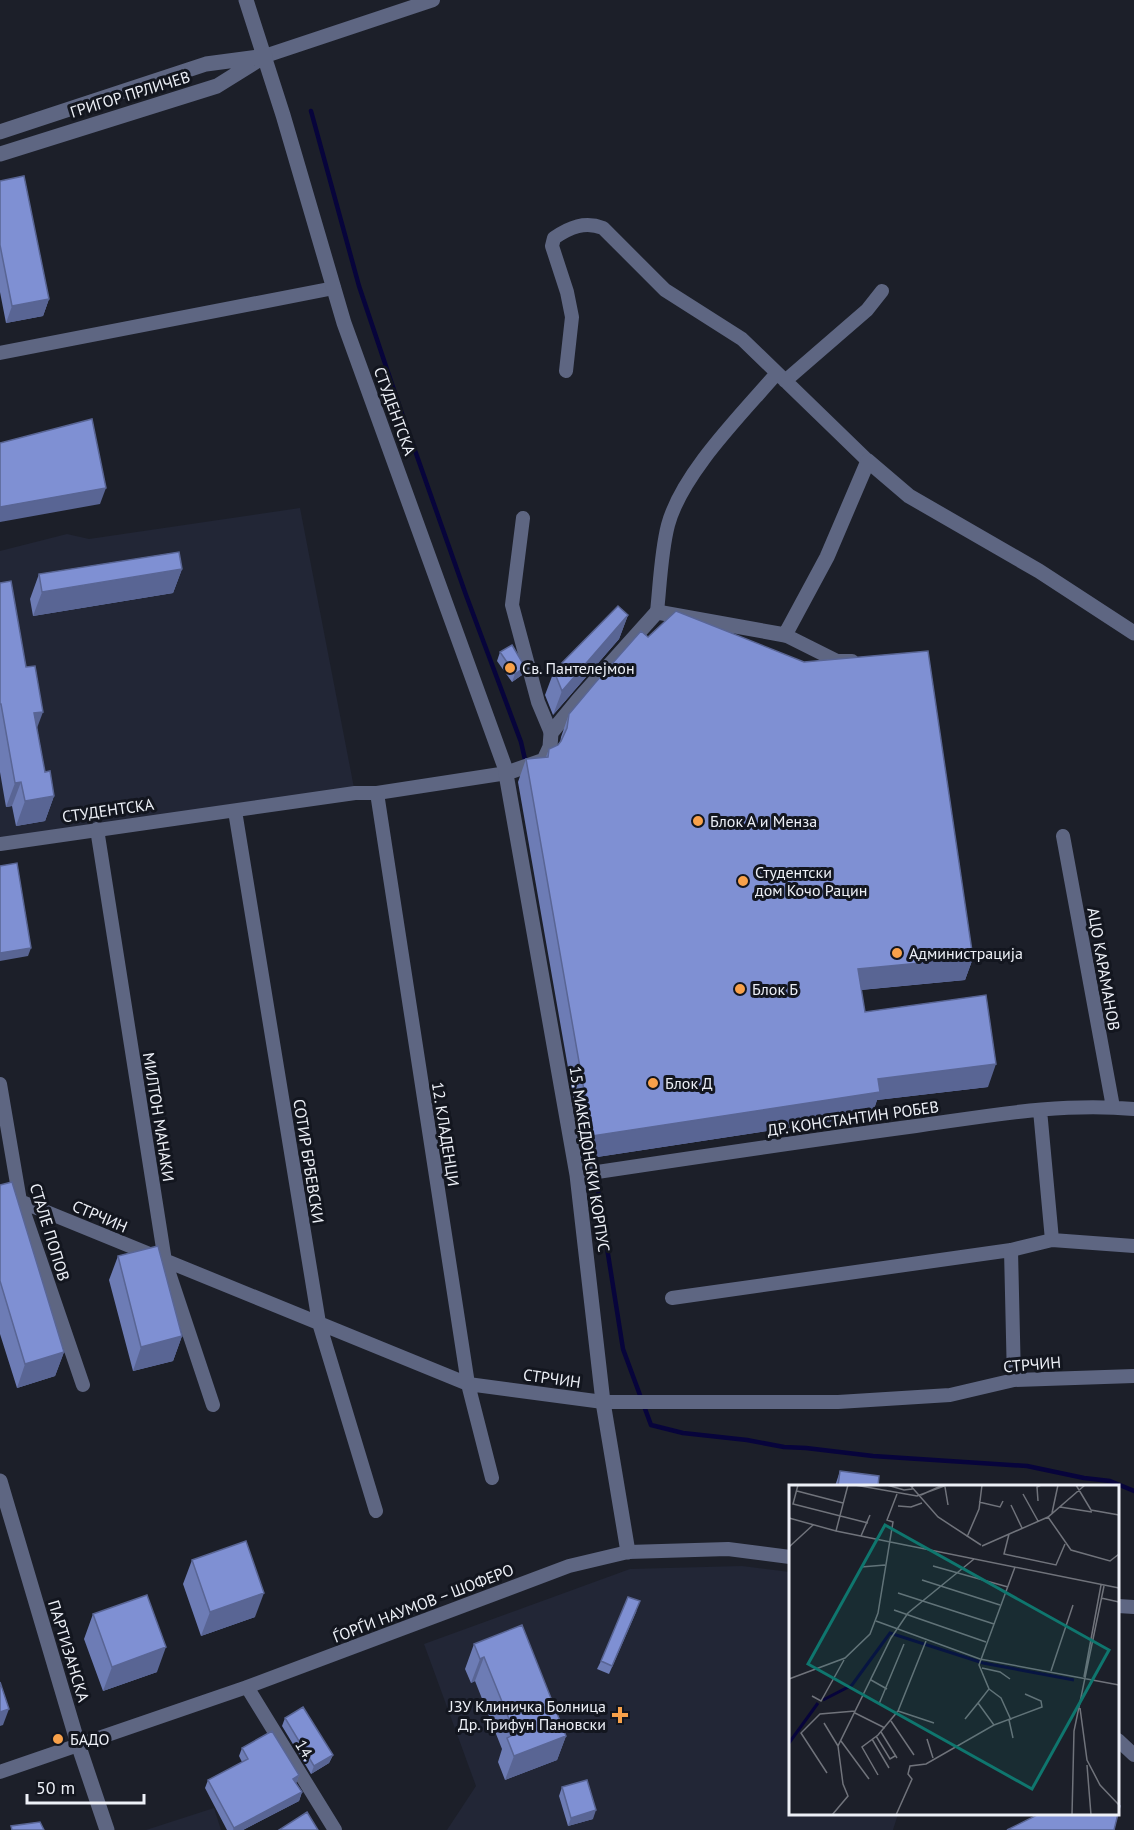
<svg xmlns="http://www.w3.org/2000/svg" width="1134" height="1830" font-family="'PT Sans',sans-serif">
	<style>
		.built { fill: #222636 }
		.lines { fill: none; stroke-linecap: round; stroke-linejoin: round }
		.stream { stroke: #07043b; stroke-width: 4.5 }
		.minor { stroke: #5e6682; stroke-width: 14 }
		.tertiary { stroke: #5e6682; stroke-width: 15 }
		.wall { fill: #6d7cb5 }
		.shaded-wall { fill: #596594 }
		.building { fill: #7f90d3; stroke: #596594; stroke-width: 1.5 }
		.poi-dot { fill: #f8a14a; stroke: #13161f; stroke-width: 2 }
		.labels { text-anchor: middle; stroke-width: 6; stroke-linejoin: round; paint-order: stroke }
		.street-label { font-size: 16px; fill: #edf0f7; stroke: #13161f }
		.poi-label { font-size: 16px; fill: #edf0f7; stroke: #13161f; text-anchor: start }
		.inset-river { fill: none; stroke: #07043b; stroke-width: 3 }
		.inset-road { fill: none; stroke: #70737b; stroke-width: 1.5 }
		.view { fill: #0f766e; fill-opacity: 0.15; stroke: #0f766e; stroke-width: 3 }
		.inset-edge { fill: none; stroke: #edf0f7; stroke-width: 3 }
	</style>
	<rect width="100%" height="100%" fill="#1c1f29"/>
	<!-- built -->
	<path class="built" d="M300,508L355,793L0,844V551L67,534L89,539Z
		M742,1566L790,1572V1814H898L893,1830H447L476,1786L424,1644L630,1569Z
		M214,1808L221,1830H146Z"/>
	<g class="lines">
		<!-- stream -->
		<path class="stream" d="M311,111L359,286L400,408L466,595L521,742L526,764
			M592,1153L623,1349L651,1425L683,1433L747,1440L784,1447L806,1448L873,1456L1027,1466L1084,1478L1110,1481L1134,1491"/>
		<!-- minor -->
		<path class="minor" d="M265,56L433,0
			M0,353L334,288
			M566,371L572,317L567,292L552,246L554,238C570,227 585,221 603,228L665,290L742,339L868,461
			M785,381L867,310L882,291
			M523,518L512,605L538,702L551,733
			M657,612C660,584 661,552 668,525C682,473 742,414 777,373
			M785,635L837,661H852
			M377,793L468,1384L492,1478
			M235,811L319,1323L376,1511
			M97,829L165,1261L213,1405
			M1063,836L1113,1107
			M0,844L355,793H377L507,773
			M0,1084L20,1201L83,1385
			M1040,1110L1052,1240
			M577,1175C690,1158 803,1141 916,1126C988,1116 1061,1102 1134,1109
			M0,1193L468,1384L603,1402H838L950,1395L1014,1380L1134,1376
			M1011,1250L1014,1380
			M672,1298L1011,1250L1052,1240L1134,1246
			M1118,1606L1134,1607
			M247,1687L335,1830
			M1118,1740L1134,1755
			M0,1772L247,1687L569,1566L628,1552L728,1549L790,1557"/>
		<!-- tertiary -->
		<path class="tertiary" d="M246,0L283,115L344,323L507,773L544,760L550,747L551,733L579,699L657,612L785,635L827,557L868,461L909,496L1039,571L1134,633
			M0,132L206,64L259,57
			M0,154L217,86L265,56
			M506,774L577,1175L603,1402L628,1552
			M0,1481L78,1744L107,1830"/>
	</g>
	<!-- wall -->
	<path class="wall" d="M0,181L49,299L43,316L6,323L0,292Z
		M182,569L173,593L33,616L30,599L39,574Z
		M0,583L37,728L45,772L54,796L45,821L16,826L12,806L6,807L0,772Z
		M628,615L619,639L553,715L545,695L554,671Z
		M500,652L522,675L512,682L497,661Z
		M569,714L973,958L965,980L861,990L865,1012L988,1087L877,1100L872,1115L584,1159L518,782L526,759L546,757L549,749L558,745L560,743L561,737Z
		M0,1185L64,1352L55,1376L17,1388L0,1334Z
		M118,1256L182,1336L173,1361L133,1371L109,1280Z
		M840,1471L878,1486H835Z
		M192,1560L255,1617L201,1636L183,1584Z
		M637,1610L609,1674L597,1669L601,1661Z
		M93,1614L157,1672L103,1691L84,1639Z
		M474,1644L566,1736L557,1760L505,1780L498,1762L502,1749L475,1681L471,1683L465,1669Z
		M285,1718L333,1755L329,1763L311,1774L282,1726Z
		M242,1748L299,1775L296,1783L302,1792L299,1801L243,1830H227L205,1788L208,1780L242,1762L239,1756Z
		M562,1787L593,1819L568,1826L559,1796Z"/>
	<!-- shaded-wall -->
	<path class="shaded-wall" d="M49,299L43,316L6,323L12,306Z
		M106,488L100,504L0,522V507Z
		M182,569L173,593L33,616L42,592Z
		M628,615L619,639L553,715L562,691Z
		M525,667L522,675L512,682L515,674Z
		M43,712L34,736V713Z
		M21,782L12,806L6,807L15,783Z
		M54,796L45,821L16,826L25,801Z
		M31,948L28,956L0,961V953Z
		M973,958L965,980L849,991L858,969Z
		M996,1064L988,1087L877,1100L872,1115L584,1159L592,1136L878,1079Z
		M182,1336L173,1361L133,1371L141,1347Z
		M64,1352L55,1376L17,1388L25,1364Z
		M264,1593L255,1617L201,1636L210,1612Z
		M166,1647L157,1672L103,1691L112,1667Z
		M484,1657L475,1681L471,1683L480,1659Z
		M9,1709L3,1725L0,1726V1712Z
		M566,1736L557,1760L505,1780L514,1756Z
		M333,1755L329,1763L311,1774L314,1766Z
		M299,1775L296,1784L293,1779Z
		M302,1792L299,1801L243,1830H233L234,1828Z
		M596,1810L593,1819L568,1826L571,1818Z"/>
	<!-- building -->
	<path class="building" d="M24,176L49,299L12,306L0,245V181Z
		M92,419L106,488L0,507V443Z
		M179,552L182,569L42,592L39,574Z
		M11,581L26,667L35,666L43,712L34,713L45,772L50,771L54,796L25,801L21,782L15,783L1,704H0V583Z
		M618,606L628,615L562,691L554,671Z
		M676,611L804,662L928,651L973,958L858,969L865,1012L986,995L996,1064L878,1079L880,1092L592,1136L526,759L548,757L549,749L558,745L561,741L567,728L569,714L595,683L641,631L648,637Z
		M512,645L525,667L515,674L500,652Z
		M17,863L31,948L0,953V866Z
		M12,1182L64,1352L25,1364L0,1281V1185Z
		M158,1246L182,1336L141,1347L118,1256Z
		M840,1471L879,1476L878,1486H838Z
		M246,1541L264,1593L210,1612L192,1560Z
		M147,1595L166,1647L112,1667L93,1614Z
		M628,1597L640,1601L612,1666L601,1661Z
		M522,1625L566,1736L514,1756L507,1738L515,1734L484,1657L480,1659L474,1644Z
		M0,1682L9,1709L0,1712Z
		M303,1707L333,1755L314,1766L285,1718Z
		M272,1731L299,1775L293,1779L302,1792L234,1828L208,1780L248,1759L242,1748Z
		M587,1780L596,1810L571,1818L562,1787Z
		M1118,1805L1120,1806L1114,1830H1007L1039,1814H1118Z
		M307,1812L318,1830H279Z
		M40,1822L44,1830H12L11,1826Z"/>
	<!-- markers -->
	<g class="poi-dot">
		<circle cx="510" cy="668" r="6"/>
		<circle cx="698" cy="821" r="6"/>
		<circle cx="743" cy="881" r="6"/>
		<circle cx="897" cy="953" r="6"/>
		<circle cx="740" cy="989" r="6"/>
		<circle cx="653" cy="1083" r="6"/>
		<path d="M617 1706h6v6h6v6h-6v6h-6v-6h-6v-6h6z"/>
		<circle cx="58" cy="1739" r="6"/>
	</g>
	<g class="labels">
		<!-- street labels -->
		<g class="street-label">
			<text transform="translate(130 94) rotate(-17)" y="6">ГРИГОР ПРЛИЧЕВ</text>
			<text transform="translate(395 411) rotate(70)" y="6">СТУДЕНТСКА</text>
			<text transform="translate(108 810) rotate(-8)" y="6">СТУДЕНТСКА</text>
			<text transform="translate(1104 969) rotate(80)" y="6">АЦО КАРАМАНОВ</text>
			<text transform="translate(159 1117) rotate(81)" y="6">МИЛТОН МАНАКИ</text>
			<text transform="translate(853 1118) rotate(-8)" y="6">ДР. КОНСТАНТИН РОБЕВ</text>
			<text transform="translate(446 1134) rotate(81)" y="6">12. КЛАДЕНЦИ</text>
			<text transform="translate(590 1159) rotate(81)" y="6">15. МАКЕДОНСКИ КОРПУС</text>
			<text transform="translate(309 1161) rotate(81)" y="6">СОТИР БРБЕВСКИ</text>
			<text transform="translate(100 1216) rotate(23)" y="6">СТРЧИН</text>
			<text transform="translate(50 1232) rotate(73)" y="6">СТАЛЕ ПОПОВ</text>
			<text transform="translate(1032 1364) rotate(-5)" y="6">СТРЧИН</text>
			<text transform="translate(552 1378) rotate(8)" y="6">СТРЧИН</text>
			<text transform="translate(423 1603) rotate(-21)" y="6">ЃОРЃИ НАУМОВ – ШОФЕРО</text>
			<text transform="translate(69 1651) rotate(73)" y="6">ПАРТИЗАНСКА</text>
			<text transform="translate(305 1750) rotate(58)" y="6">14.</text>
		</g>
		<!-- poi labels -->
		<g class="poi-label">
			<text x="522" y="674">Св. Пантелејмон</text>
			<text x="710" y="827">Блок А и Менза</text>
			<text x="755" y="878">Студентски<tspan x="755" dy="18">дом Кочо Рацин</tspan></text>
			<text x="909" y="959">Администрација</text>
			<text x="752" y="995">Блок Б</text>
			<text x="665" y="1089">Блок Д</text>
			<text x="606" y="1712" text-anchor="end">ЈЗУ Клиничка Болница<tspan x="606" dy="18">Др. Трифун Пановски</tspan></text>
			<text x="70" y="1745">БАДО</text>
		</g>
	</g>
	<!-- overview -->
	<g transform="translate(789 1485)">
		<rect width="330" height="330" fill="#1c1f29"/>
		<path class="inset-river" d="M34,215L63,200L101,148L194,178L285,195M0,258L29,218"/>
		<path class="inset-road" d="M9,0L4,19L79,38M66,0L128,11L158,0M98,0L115,5L123,4L124,0M121,0L149,32L192,60M287,0L302,25L330,30M156,2L159,20M8,6L54,18M234,9L249,36M132,10L154,0M249,16L248,2L252,0M190,17L211,22L214,16M222,20L233,43M109,21L122,22L133,18M271,22L303,27M263,28L269,0M259,32L282,65L321,76L330,69M0,33L47,46L330,103M47,46L59,0M220,49L215,69L267,80L276,59M72,51L81,30M178,52L190,24L193,0M193,61L259,32L296,0M0,62L24,40M144,81L219,102M72,82L96,80M133,95L211,120M109,108L205,139M312,113L330,117M105,125L197,157M87,136L191,174M191,174L330,200M193,183L211,187L221,194M262,186L284,120M295,192L312,100M0,194L56,173L81,149L89,128L104,37L98,35L108,9M82,195L98,204M200,204L212,213L222,235M23,211L32,216L55,175M90,219L115,159M291,223L298,275L311,300L330,320M109,226L145,238M66,228L96,243M176,234L189,218M220,235L224,253M102,236L125,270M35,238L49,261M205,240L253,222L252,216L236,209M92,247L108,273M87,251L101,274L106,271M83,254L100,283M138,254L144,273M52,256L80,294M298,280L302,330M38,288L12,248L31,229L66,226M89,290L73,262L89,250L109,226L137,156M43,330L59,311L54,299L49,261L102,153L119,128L185,74M107,330L123,294L119,289L121,281L137,279L205,240L189,218L200,204L190,180L226,82M283,330L285,246L315,101"/>
		<path class="view" d="M96,40L320,165L243,304L19,179Z"/>
		<rect width="330" height="330" class="inset-edge"/>
	</g>
	<!-- scale -->
	<path d="M27 1794v9h117v-9" fill="none" stroke="#edf0f7" stroke-width="3"/>
	<text x="36" y="1794" font-size="18" fill="#edf0f7" stroke="#13161f" stroke-width="4.5" paint-order="stroke">50 m</text>
</svg>
